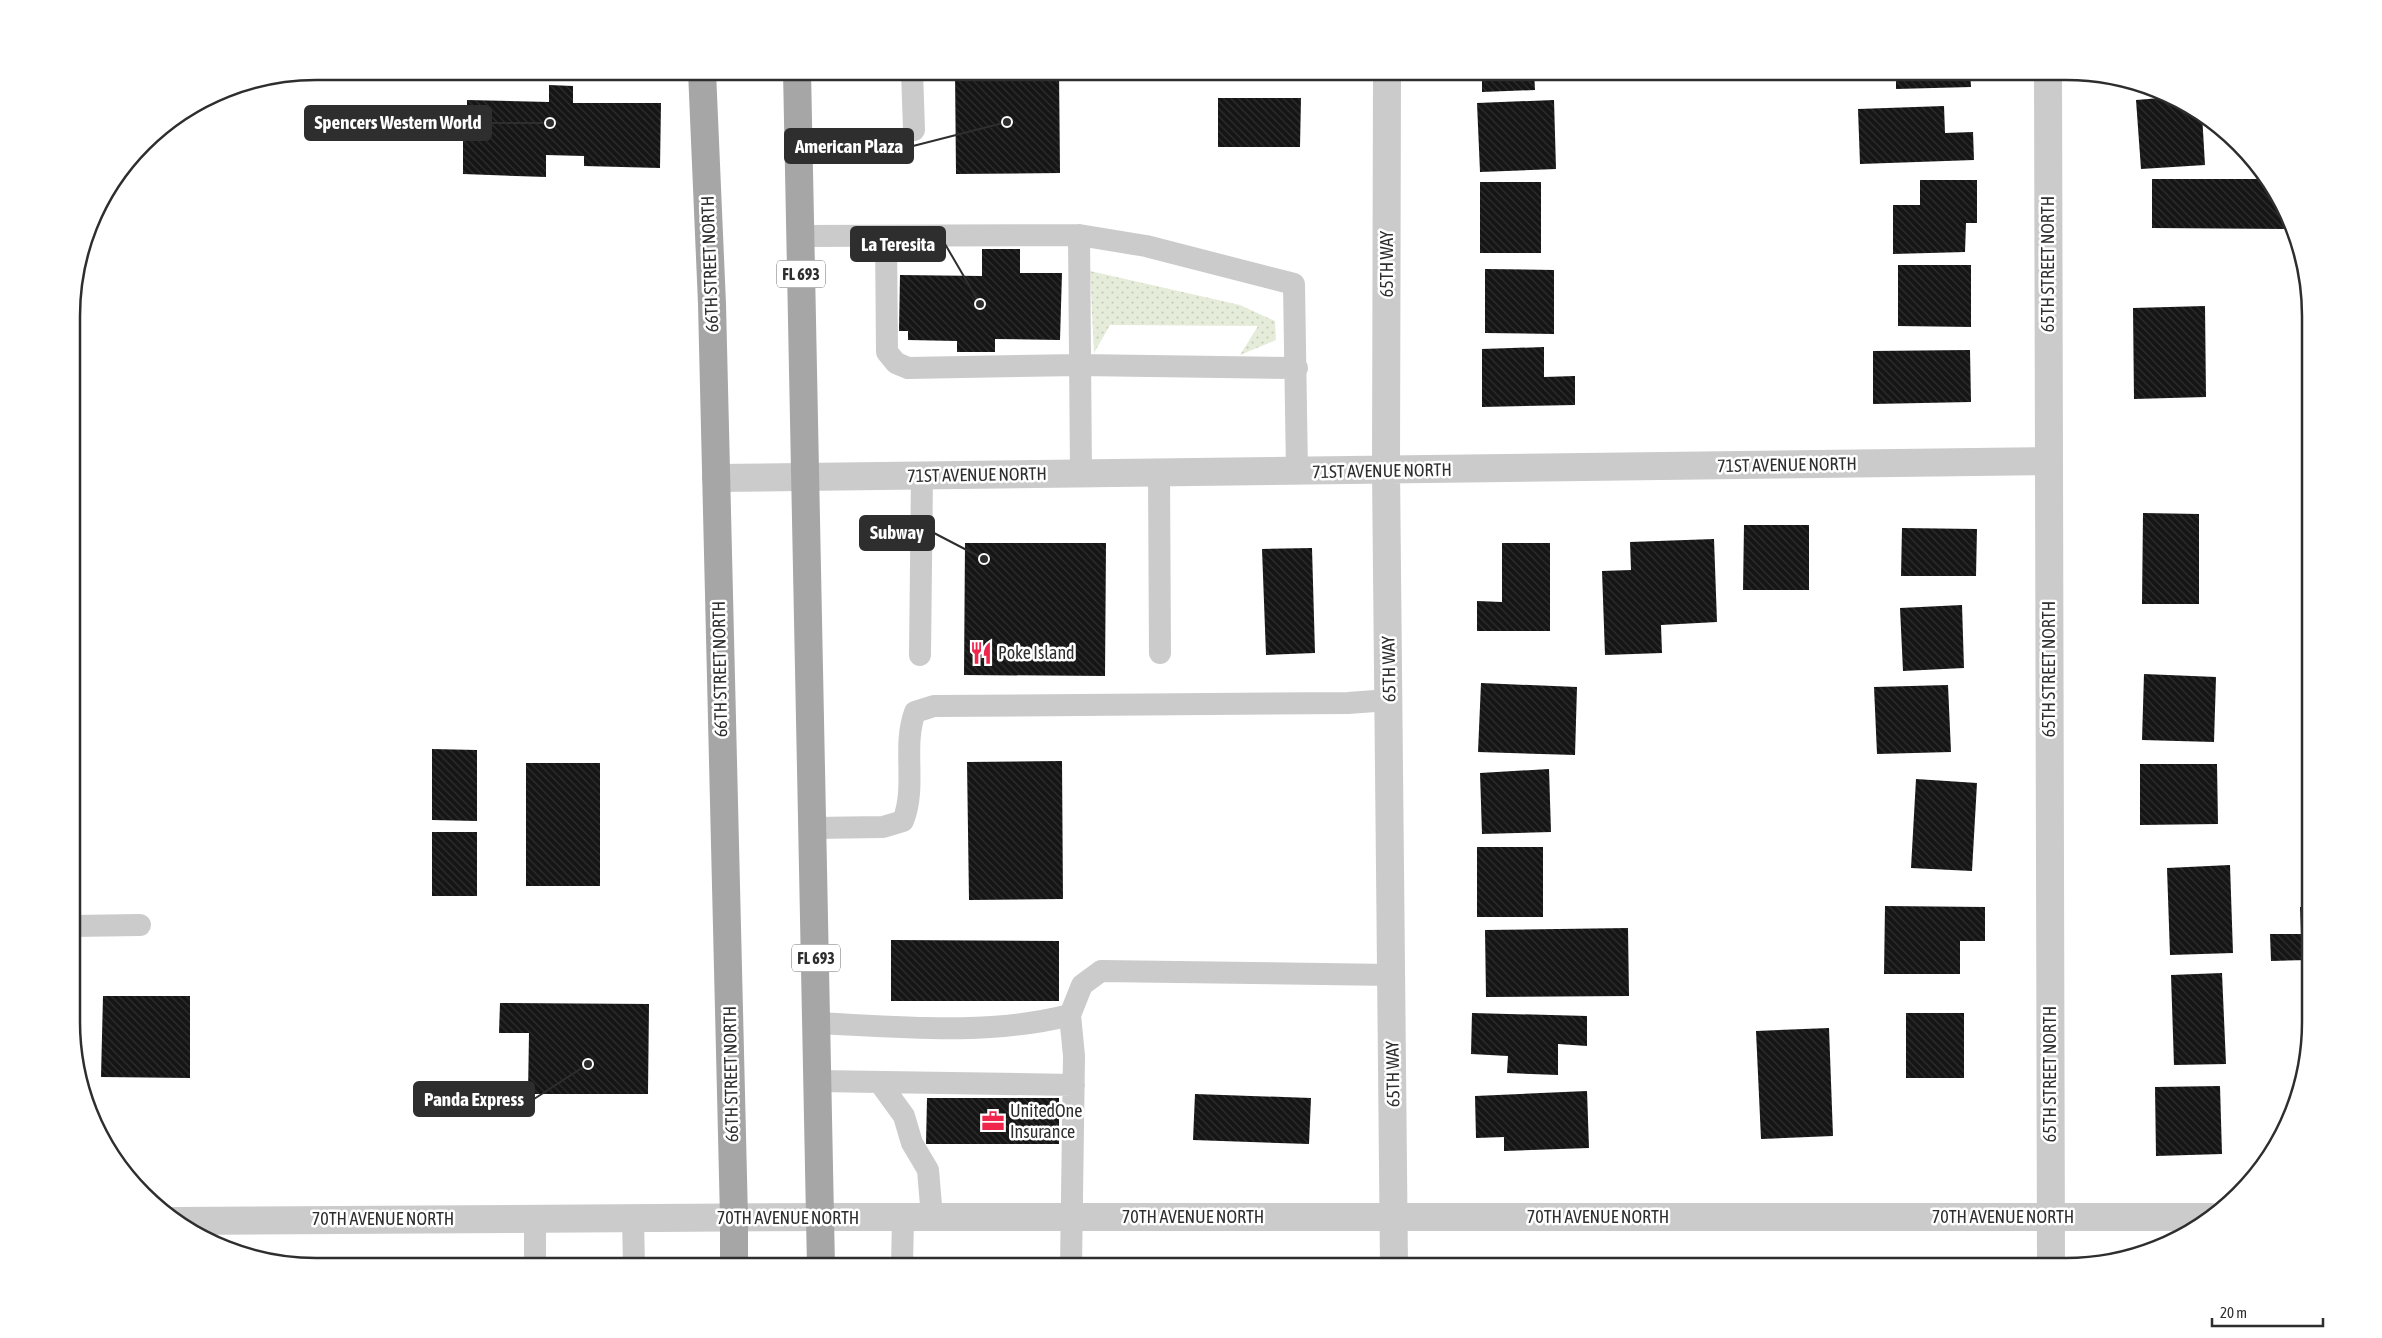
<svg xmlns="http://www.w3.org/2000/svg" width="2382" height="1338" font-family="'Asap Condensed',sans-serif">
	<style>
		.grass { fill: url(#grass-dots) }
		.building { fill: url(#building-back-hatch) }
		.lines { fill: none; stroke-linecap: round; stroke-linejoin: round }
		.service { stroke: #cbcbcb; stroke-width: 22 }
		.minor { stroke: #cbcbcb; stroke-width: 28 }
		.tertiary { stroke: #cbcbcb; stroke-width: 28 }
		.primary { stroke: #a6a6a6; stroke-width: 28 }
		.labels { text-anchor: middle; stroke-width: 5; stroke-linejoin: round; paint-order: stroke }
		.shield { fill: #fff; stroke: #6d6d6d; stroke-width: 1 }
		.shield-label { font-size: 16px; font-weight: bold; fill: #2e2e2e }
		.street-label { font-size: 18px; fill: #2e2e2e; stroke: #fff }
		.poi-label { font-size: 18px; fill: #2e2e2e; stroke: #fff; text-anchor: start }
		.rim { fill: none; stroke: #2e2e2e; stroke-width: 2.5 }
		.leader { fill: none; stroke: #2e2e2e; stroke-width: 2 }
		.callout-dot { fill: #2e2e2e; stroke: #fff; stroke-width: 2 }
		.callout { fill: #2e2e2e; stroke: #2e2e2e; stroke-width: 2 }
		.callout-label { font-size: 19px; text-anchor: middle; font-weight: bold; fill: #fff }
	</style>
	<defs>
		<pattern id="grass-dots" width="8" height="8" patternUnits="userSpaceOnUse" patternTransform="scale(1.25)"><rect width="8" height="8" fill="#e6ecda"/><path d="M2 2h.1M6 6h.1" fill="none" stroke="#c6cbbb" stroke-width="1.8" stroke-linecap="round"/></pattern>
		<pattern id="building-back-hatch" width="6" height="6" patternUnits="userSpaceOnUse" patternTransform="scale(1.25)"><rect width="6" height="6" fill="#151515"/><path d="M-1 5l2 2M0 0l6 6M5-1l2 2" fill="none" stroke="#2f2f2f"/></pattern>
	</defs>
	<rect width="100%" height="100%" fill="#fff"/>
	<!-- grass -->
	<path class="grass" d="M1090,271L1240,305L1275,321L1276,340L1240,355L1258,326L1110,325L1094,353Z"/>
	<!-- building -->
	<path class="building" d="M955,71H1059L1060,173L956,174Z
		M1482,71H1534L1535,90L1482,92Z
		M1896,71H1970L1971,87L1896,89Z
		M549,85L573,86V103H661L660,168L584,166V156L546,155V177L463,174V135H440V111L467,112V100L549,102Z
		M2172,97L2188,104L2202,114L2205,165L2141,169L2136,100Z
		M1218,98H1301L1300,147H1218Z
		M1554,100L1556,169L1480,172L1477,103Z
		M1944,106L1945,133L1973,132L1974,160L1860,164L1858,109Z
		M2152,179H2269L2286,214V229L2152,228Z
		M1920,180H1977V223H1966L1965,252L1893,254V205H1920Z
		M1480,182H1541V253H1480Z
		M982,249H1020V273H1062L1060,340L995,339V352H957V341L908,340V331H899L900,275L982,276Z
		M1898,265H1971V327L1898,326Z
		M1485,269L1554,270V334L1485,333Z
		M2205,306L2206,397L2134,399L2133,308Z
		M1544,347V377L1575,376V405L1482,407V349Z
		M1970,350L1971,402L1873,404V351Z
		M2143,513L2199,514V604H2142Z
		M1744,525H1809V590H1743Z
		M1902,528L1977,529L1976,576H1901Z
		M1714,539L1717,622L1661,625L1662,653L1605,655L1602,571L1631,570L1630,542Z
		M965,543H1106L1105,676L964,675Z
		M1502,543H1550V631H1477V601L1502,602Z
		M1312,548L1315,653L1266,655L1262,549Z
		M1962,605L1964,668L1903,671L1900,608Z
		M2144,674L2216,677L2214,742L2142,740Z
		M1481,683L1577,687L1575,755L1478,752Z
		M1948,685L1951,752L1877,754L1874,687Z
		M432,749L477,750V821L432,820Z
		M1062,761L1063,899L969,900L967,762Z
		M526,763H600V886H526Z
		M2140,764H2217L2218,824L2140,825Z
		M1549,769L1551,832L1482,834L1480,773Z
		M1916,779L1977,783L1972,871L1911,868Z
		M432,832H477V896H432Z
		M1477,847H1543V917H1477Z
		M2230,865L2233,953L2170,955L2167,868Z
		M1885,906L1985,907V941H1960V974H1884Z
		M2300,907H2310V960L2271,961L2270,934H2301Z
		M1628,928L1629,996L1486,997L1485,930Z
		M891,940L1059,941V1001H891Z
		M2222,973L2226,1064L2174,1065L2171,975Z
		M103,996H190V1078L101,1077Z
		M500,1003L649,1004L648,1094H528L529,1033H499Z
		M1472,1013L1587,1016V1046L1558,1044V1075L1507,1073L1508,1056L1471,1054Z
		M1906,1013H1964V1078H1906Z
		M1829,1028L1833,1136L1761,1139L1756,1031Z
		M2220,1086L2222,1154L2156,1156L2155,1087Z
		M1587,1091L1589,1148L1504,1151V1137L1476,1138L1475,1096Z
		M1195,1094L1311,1098L1309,1144L1193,1140Z
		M927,1098H1059V1144H926Z"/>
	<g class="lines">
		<!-- service -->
		<path class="service" d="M912,71L914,130
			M1079,235L1081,474
			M801,236L1079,235L1146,246L1294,284L1297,472
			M886,236L887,352L896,363L908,368L1080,365L1297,368
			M1159,473L1160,653
			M920,655L922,476
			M813,828L883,827L903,821C917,786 902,747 915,712L934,706L1348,703L1389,700
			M73,926L140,925
			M1070,1015L1074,1056L1071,1267
			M817,1023C901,1027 988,1036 1070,1015L1082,985L1101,971L1392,975
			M818,1081L1074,1085
			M880,1083L904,1116L912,1143L928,1170L932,1217
			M535,1218V1267
			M633,1218L634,1267
			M902,1267L903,1217"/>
		<!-- minor -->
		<path class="minor" d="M1387,71L1386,471L1394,1266
			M2048,71L2051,1266
			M716,478L2049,461"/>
		<!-- tertiary -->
		<path class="tertiary" d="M175,1221L822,1217H2211"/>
		<!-- primary -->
		<path class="primary" d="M702,71L712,304L734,1218V1267
			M797,71L821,1267"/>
	</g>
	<!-- icons -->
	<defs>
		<symbol id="restaurant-bare" viewBox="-9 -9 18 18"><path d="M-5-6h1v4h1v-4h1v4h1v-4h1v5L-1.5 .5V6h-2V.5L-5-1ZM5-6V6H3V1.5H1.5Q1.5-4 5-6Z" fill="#ef254c" stroke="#fff" stroke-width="2.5" paint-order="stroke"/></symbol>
		<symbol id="office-bare" viewBox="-9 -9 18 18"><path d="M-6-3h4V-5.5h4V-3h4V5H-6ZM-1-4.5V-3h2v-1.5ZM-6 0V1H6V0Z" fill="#ef254c" stroke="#fff" stroke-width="2.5" paint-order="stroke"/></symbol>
	</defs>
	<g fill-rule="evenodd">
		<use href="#restaurant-bare" x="965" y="637" width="32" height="32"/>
		<use href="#office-bare" x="977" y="1105" width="32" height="32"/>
	</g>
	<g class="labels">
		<!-- shield labels -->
		<g class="shield">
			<rect x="777" y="260.5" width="48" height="27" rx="4"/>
			<rect x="792" y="944.5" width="48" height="27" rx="4"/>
		</g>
		<g class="shield-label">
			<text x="801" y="280">FL 693</text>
			<text x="816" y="964">FL 693</text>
		</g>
		<!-- street labels -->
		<g class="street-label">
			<text transform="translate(710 264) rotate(-92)" y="6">66TH STREET NORTH</text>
			<text transform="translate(1387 264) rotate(-90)" y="6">65TH WAY</text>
			<text transform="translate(2048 264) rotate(-90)" y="6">65TH STREET NORTH</text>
			<text transform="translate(1787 465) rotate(-1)" y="6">71ST AVENUE NORTH</text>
			<text transform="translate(1382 471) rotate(-1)" y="6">71ST AVENUE NORTH</text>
			<text transform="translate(977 475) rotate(-1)" y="6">71ST AVENUE NORTH</text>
			<text transform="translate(720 669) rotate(-91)" y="6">66TH STREET NORTH</text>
			<text transform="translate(1389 669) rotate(-91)" y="6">65TH WAY</text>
			<text transform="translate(2049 669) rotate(-90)" y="6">65TH STREET NORTH</text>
			<text transform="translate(731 1074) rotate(-91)" y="6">66TH STREET NORTH</text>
			<text transform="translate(1393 1074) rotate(-91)" y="6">65TH WAY</text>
			<text transform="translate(2050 1074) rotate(-90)" y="6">65TH STREET NORTH</text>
			<text x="1193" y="1223">70TH AVENUE NORTH</text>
			<text x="1598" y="1223">70TH AVENUE NORTH</text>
			<text x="2003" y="1223">70TH AVENUE NORTH</text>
			<text x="788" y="1224">70TH AVENUE NORTH</text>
			<text x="383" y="1225">70TH AVENUE NORTH</text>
		</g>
		<!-- poi labels -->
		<g class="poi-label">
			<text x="998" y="659">Poke Island</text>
			<text x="1010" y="1117">UnitedOne<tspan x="1010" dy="21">Insurance</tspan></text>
		</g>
	</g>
	<!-- crop -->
	<path d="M0 0H2382V1338H0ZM316 80H2066A236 236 0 0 1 2302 316V1022A236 236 0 0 1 2066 1258H316A236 236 0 0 1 80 1022V316A236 236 0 0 1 316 80Z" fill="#fff" fill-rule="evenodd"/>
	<path class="rim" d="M316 80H2066A236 236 0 0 1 2302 316V1022A236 236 0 0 1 2066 1258H316A236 236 0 0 1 80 1022V316A236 236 0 0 1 316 80Z"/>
	<!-- callouts -->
	<path class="leader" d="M550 123L491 123M1007 122L913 146M980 304L945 244M984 559L934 533M588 1064L534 1099"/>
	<g class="callout-dot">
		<circle cx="550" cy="123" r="5"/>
		<circle cx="1007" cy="122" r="5"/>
		<circle cx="980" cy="304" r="5"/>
		<circle cx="984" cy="559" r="5"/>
		<circle cx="588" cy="1064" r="5"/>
	</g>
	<g class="callout">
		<rect x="305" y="106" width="186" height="34" rx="5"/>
		<rect x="785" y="129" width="128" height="34" rx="5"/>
		<rect x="851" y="227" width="94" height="34" rx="5"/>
		<rect x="860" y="516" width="74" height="34" rx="5"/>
		<rect x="414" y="1082" width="120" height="34" rx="5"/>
	</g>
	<g class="callout-label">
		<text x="398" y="129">Spencers Western World</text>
		<text x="849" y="153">American Plaza</text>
		<text x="898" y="251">La Teresita</text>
		<text x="897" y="539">Subway</text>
		<text x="474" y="1106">Panda Express</text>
	</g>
	<!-- scale -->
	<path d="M2212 1318v8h111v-8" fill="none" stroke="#2e2e2e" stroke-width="2.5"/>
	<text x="2220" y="1318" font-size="15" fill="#2e2e2e" stroke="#ffffff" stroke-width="4" paint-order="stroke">20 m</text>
</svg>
